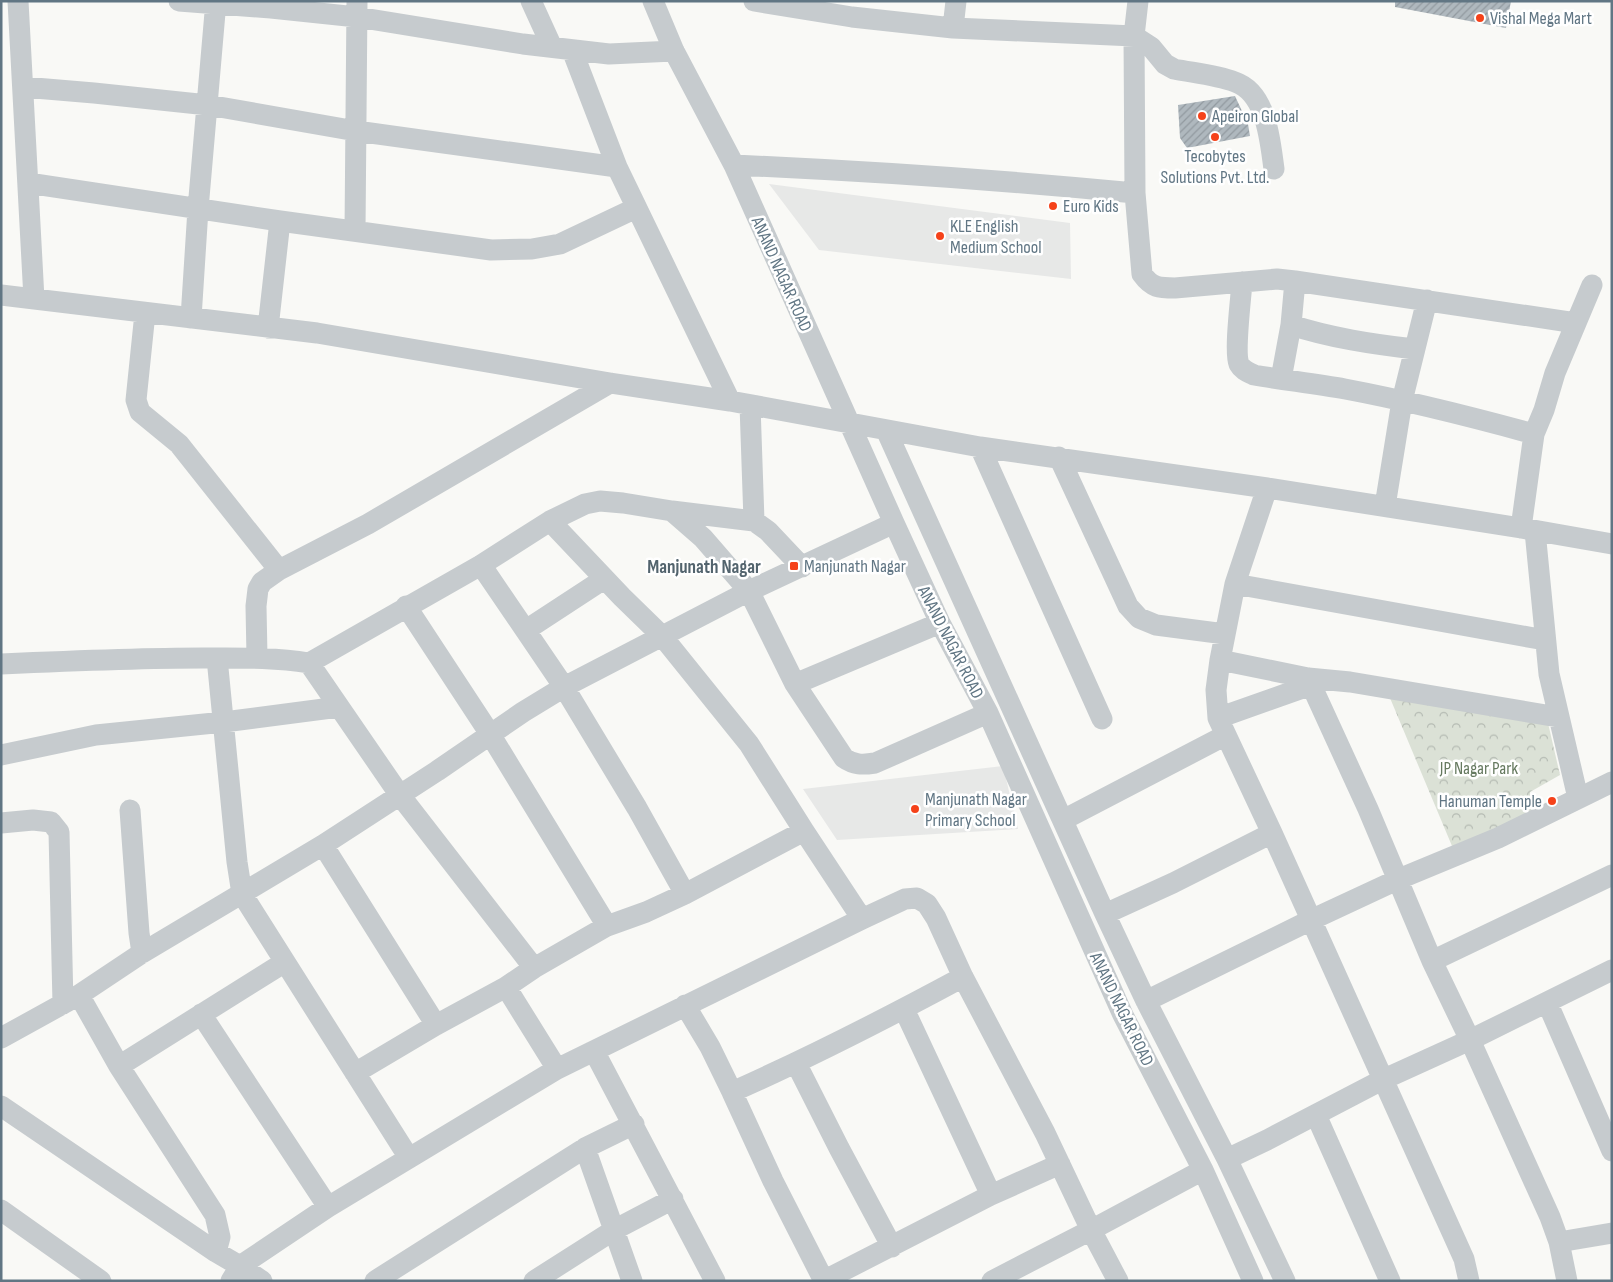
<svg xmlns="http://www.w3.org/2000/svg" width="1613" height="1282" font-family="'Sofia Sans Condensed',sans-serif">
	<style>
		.built { fill: #e7e8e7 }
		.park { fill: url(#park-crowns) }
		.building { fill: url(#building-hatch) }
		.lines { fill: none; stroke-linecap: round; stroke-linejoin: round }
		.minor { stroke: #c6cbce; stroke-width: 21 }
		.poi-dot { fill: #f5421a; stroke: #fff; stroke-width: 2 }
		.labels { text-anchor: middle; stroke-width: 5; stroke-linejoin: round; paint-order: stroke }
		.poi-label { font-size: 18px; fill: #617684; stroke: #fff; text-anchor: start }
		.street-label { font-size: 18px; fill: #617684; stroke: #fff }
		.park-label { font-size: 18px; fill: #667a60; stroke: #fff }
		.neighbourhood-label { font-size: 19px; font-weight: bold; fill: #53646e; stroke: #fff }
	</style>
	<defs>
		<pattern id="park-crowns" width="20" height="18" patternUnits="userSpaceOnUse" patternTransform="scale(1.25)"><rect width="20" height="18" fill="#dbe1d6"/><path d="M2 6a3 3 0 1 1 6 0M12 15a3 3 0 1 1 6 0" fill="none" stroke="#b5bbb3"/></pattern>
		<pattern id="building-hatch" width="6" height="6" patternUnits="userSpaceOnUse" patternTransform="scale(1.25)"><rect width="6" height="6" fill="#afb8be"/><path d="M-1 1l2-2M0 6l6-6M5 7l2-2" fill="none" stroke="#929aa0"/></pattern>
	</defs>
	<rect width="100%" height="100%" fill="#f9f9f6"/>
	<!-- built -->
	<path class="built" d="M769,184L1070,223L1071,279L819,250Z
		M1003,766L1018,829L837,840L803,789Z"/>
	<!-- park -->
	<path class="park" d="M1390,698L1548,723L1560,775L1530,792L1532,819L1452,846Z"/>
	<!-- building -->
	<path class="building" d="M1395,1H1511L1506,28L1395,7Z
		M1235,96L1248,124L1250,136L1187,148L1180,138L1178,105Z"/>
	<g class="lines">
		<!-- minor -->
		<path class="minor" d="M18,1L34,299
			M179,1L271,8L357,17L523,44L609,54L674,51
			M531,1L552,47
			M653,1L674,51L734,165L894,523L940,623L988,713L1123,1015L1203,1170L1253,1281
			M754,1L852,17L953,28L1134,36L1151,47L1165,64L1174,69C1194,73 1216,75 1235,82C1267,93 1270,141 1274,169
			M1138,1L1134,36L1135,193L1142,274C1152,288 1159,288 1175,288L1277,279L1295,281L1576,323
			M953,28L956,1
			M572,50L617,167L730,401
			M23,87L94,93L208,105L356,131L617,167
			M734,165C868,171 1001,180 1135,193
			M28,183L280,221L491,250L532,249L560,244L636,208
			M355,231L357,1
			M1242,282C1241,298 1234,352 1239,364C1243,371 1248,372 1254,375C1285,380 1315,384 1345,389C1409,401 1472,417 1534,434
			M1,295L317,333L610,383L730,401L980,447L1267,488L1521,528L1612,544
			M145,313L136,400L140,412L179,444L279,570
			M191,318L198,209L216,1
			M1291,325C1331,338 1372,344 1414,349
			M268,328L280,221
			M1281,379L1291,325L1295,281
			M750,405L754,521
			M886,430L1105,914L1146,1001L1227,1159L1285,1281
			M980,447L1102,719
			M1059,457L1128,606L1139,618L1156,625L1225,634
			M1267,488L1235,584L1220,660L1216,690L1218,718L1272,833L1464,1259L1469,1281
			M1385,506L1402,401L1427,300
			M672,511L703,538L749,591L795,684L844,758C854,765 862,765 875,763L988,713
			M550,521L622,597L662,636L749,744L804,831L862,919
			M1521,528L1534,434L1544,410L1555,373L1592,285
			M1535,531L1549,674L1578,798
			M481,565L564,687L637,808L685,894
			M1235,584L1545,640
			M406,606L490,734L607,926
			M526,630L604,579
			M257,657L256,606L258,589L262,582L279,570L368,524L610,383
			M217,658L237,862L242,894L409,1158
			M1220,660L1308,678L1350,682L1558,717
			M309,663L399,794L534,968
			M1,664C68,661 135,658 203,658C239,658 273,657 309,663L481,565L550,521L585,504L600,501L623,503L672,511L754,521L768,531L802,567
			M1308,678L1368,809L1432,961L1470,1040L1550,1217L1559,1242L1567,1281
			M795,684L940,623
			M1218,718L1311,685
			M1,755L96,735L224,722L339,707
			M130,810L139,933L142,953
			M1063,820L1226,735
			M1,823L33,820L51,822L59,832L63,1004
			M323,845L436,1025
			M1105,914L1173,883L1272,833
			M1432,961L1612,875
			M506,987L557,1069
			M79,995L119,1066L215,1215L220,1237L216,1252
			M1146,1001L1311,920L1399,879L1498,838L1612,782
			M1547,1002L1612,1151
			M685,1005L710,1047L732,1092L773,1181L824,1281
			M904,1009L991,1195
			M201,1014L328,1207
			M1,1038L79,995L142,953L323,845L437,771L523,712L564,687L749,591L894,523
			M594,1051L715,1281
			M796,1063L839,1148L892,1247
			M119,1066L285,962
			M355,1073L436,1025L506,987L534,968L607,926L646,912L685,894L804,831
			M732,1092C811,1057 887,1018 963,977
			M1,1106L216,1252L240,1266L262,1281
			M1316,1115L1390,1281
			M585,1148L632,1281
			M1227,1159L1267,1140L1382,1080L1470,1040L1612,970
			M1,1210L101,1281
			M1559,1242L1612,1233
			M231,1281L240,1266L328,1207L557,1069L862,919L905,899L917,898L927,904L936,918L963,977L1045,1133L1091,1230L1118,1281
			M375,1281L585,1148L634,1124
			M534,1281L614,1230L673,1199
			M823,1281L991,1195L1060,1164
			M992,1281L1091,1230L1203,1170"/>
	</g>
	<!-- markers -->
	<g class="poi-dot">
		<circle cx="1480" cy="18" r="5"/>
		<circle cx="1202" cy="116" r="5"/>
		<circle cx="1215" cy="137" r="5"/>
		<circle cx="1053" cy="206" r="5"/>
		<circle cx="940" cy="236" r="5"/>
		<rect x="789" y="561" width="10" height="10" rx="2.5"/>
		<circle cx="1552" cy="801" r="5"/>
		<circle cx="915" cy="809" r="5"/>
	</g>
	<g class="labels">
		<!-- poi labels -->
		<g class="poi-label">
			<text x="1490" y="24">Vishal Mega Mart</text>
			<text x="1212" y="122">Apeiron Global</text>
			<text x="1215" y="162" text-anchor="middle">Tecobytes<tspan x="1215" dy="21">Solutions Pvt. Ltd.</tspan></text>
			<text x="1063" y="212">Euro Kids</text>
			<text x="950" y="232">KLE English<tspan x="950" dy="21">Medium School</tspan></text>
			<text x="804" y="572">Manjunath Nagar</text>
			<text x="925" y="805">Manjunath Nagar<tspan x="925" dy="21">Primary School</tspan></text>
			<text x="1542" y="807" text-anchor="end">Hanuman Temple</text>
		</g>
		<!-- street labels -->
		<g class="street-label">
			<text transform="translate(782 274) rotate(66)" y="6">ANAND NAGAR ROAD</text>
			<text transform="translate(951 642) rotate(63)" y="6">ANAND NAGAR ROAD</text>
			<text transform="translate(1122 1009) rotate(64)" y="6">ANAND NAGAR ROAD</text>
		</g>
		<!-- park labels -->
		<g class="park-label">
			<text x="1479" y="774">JP Nagar Park</text>
		</g>
		<!-- neighbourhood labels -->
		<g class="neighbourhood-label">
			<text x="704" y="573">Manjunath Nagar</text>
		</g>
	</g>
	<!-- border -->
	<rect width="1613" height="1282" fill="none" stroke="#617684" stroke-width="5"/>
</svg>
